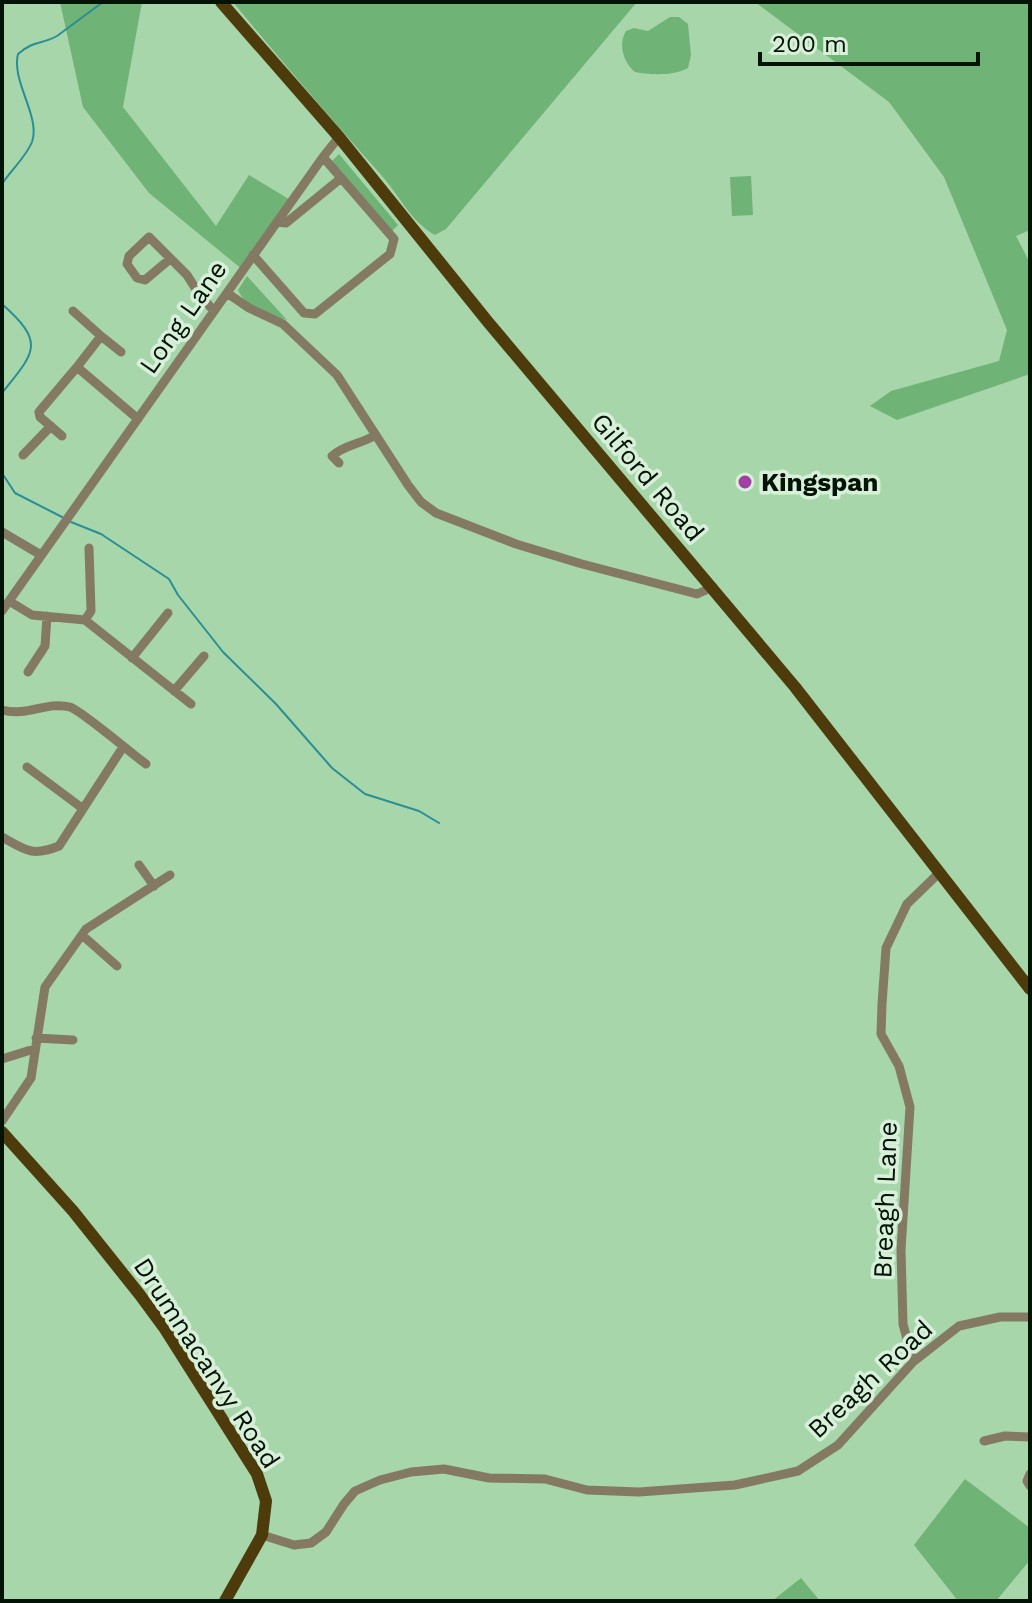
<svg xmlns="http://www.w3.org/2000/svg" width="1032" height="1603" font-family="'Work Sans',sans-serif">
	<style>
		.green { fill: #70b377 }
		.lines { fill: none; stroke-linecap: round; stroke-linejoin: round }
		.stream { stroke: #2b8e95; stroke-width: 2 }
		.minor { stroke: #847a64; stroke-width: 9 }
		.major { stroke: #4d3b0b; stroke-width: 12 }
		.poi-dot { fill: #a23fa5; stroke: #d8f0da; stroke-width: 3 }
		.labels { text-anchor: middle; stroke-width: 7; stroke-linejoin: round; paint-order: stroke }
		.street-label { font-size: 26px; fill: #031305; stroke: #d8f0da }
		.poi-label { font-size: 26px; font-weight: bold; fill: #031305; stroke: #d8f0da; text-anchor: start }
	</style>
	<rect width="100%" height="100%" fill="#a7d6aa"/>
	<!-- green -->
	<path class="green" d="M60,2H142L123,107L216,226L249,175L292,201L243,270L149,193L83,107Z
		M233,2H637L446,229L435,235C411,222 399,195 382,176C331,119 281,61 233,2Z
		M755,2H1030V230L1016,236L1030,263V374L897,420L870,406L891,391L999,361L1007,330L944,177L889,102Z
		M670,17H679L688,24L691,55L688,68C674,76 650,75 635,72C623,62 618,44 626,31L634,28L648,31Z
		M339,154L398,225L391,232L331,162Z
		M751,176L753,215L732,216L730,177Z
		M247,276L287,320C269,315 245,307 238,290Z
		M965,1479L1030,1528V1560L996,1601H958L914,1545Z
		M801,1578L820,1601H772Z"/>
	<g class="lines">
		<!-- stream -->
		<path class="stream" d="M2,184C11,170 26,157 32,142C41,117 11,81 18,54C34,40 41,45 57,36L103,2
			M2,304C46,343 35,352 2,393
			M2,473L15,493L62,517
			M71,522L101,534L169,579L178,595L223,652L276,704L332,768L365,794L419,811L439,823"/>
		<!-- minor -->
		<path class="minor" d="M277,222L286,223L340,179
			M253,255L304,313L315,314L390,254L394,239L323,157
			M170,259L145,280L137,278L127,264L129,256L149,237L187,275L199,294L214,311
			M227,293L249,308L283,324L337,375L408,485L421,502L436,513L516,544L582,564L697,594L713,587
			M73,311L101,336
			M121,352L101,336L77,367L138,419
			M62,436L40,417L39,412L77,367
			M23,455L51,426
			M339,463L332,456C344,445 361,444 376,435
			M2,532L41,555
			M9,601L32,615L85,620L191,704
			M2,611L323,157L339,137
			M85,620L91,611L89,548
			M132,658L168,613
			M28,672L45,646L47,616
			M174,691L204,656
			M2,710C27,717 47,701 70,707C82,711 132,754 146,764
			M27,767L82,808
			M2,837C25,850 32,857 59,846L123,747
			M139,865L154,886
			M82,935L117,966
			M36,1038L73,1040
			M2,1059L34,1049
			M2,1121L31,1078L45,987L86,929L170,875
			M913,1362L903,1324L901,1250L910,1107L899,1066L881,1034L882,1004L886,948L907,904L940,872
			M984,1441L1005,1436L1030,1437
			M1030,1474L1027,1481L1030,1486
			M262,1535L294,1545L311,1543L326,1532L344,1504L355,1491L380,1480L411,1472L444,1469L489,1478L545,1479L587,1490L639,1492L735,1485L798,1471L838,1445L913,1362L959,1326L1000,1317H1030"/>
		<!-- major -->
		<path class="major" d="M221,2L339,137L488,322L795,687L1030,989
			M2,1132L73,1211L140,1295L165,1329L257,1474L266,1501L262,1535L225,1601"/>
	</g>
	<!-- markers -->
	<circle class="poi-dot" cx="745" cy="482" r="8"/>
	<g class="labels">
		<!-- street labels -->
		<g class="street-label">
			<text transform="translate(183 317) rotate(-55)" y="9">Long Lane</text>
			<text transform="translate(648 477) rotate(50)" y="9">Gilford Road</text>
			<text transform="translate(885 1200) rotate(-88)" y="9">Breagh Lane</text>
			<text transform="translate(207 1363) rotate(57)" y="9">Drumnacanvy Road</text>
			<text transform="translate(870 1379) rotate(-43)" y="9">Breagh Road</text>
		</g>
		<!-- poi labels -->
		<g class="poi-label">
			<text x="761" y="491">Kingspan</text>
		</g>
	</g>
	<!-- border -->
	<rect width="1032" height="1603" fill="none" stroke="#031305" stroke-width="8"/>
	<!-- scale -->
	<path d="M760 52v12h218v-12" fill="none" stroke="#031305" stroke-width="4"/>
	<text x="772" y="52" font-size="24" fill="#031305" stroke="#d8f0da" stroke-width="6" paint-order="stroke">200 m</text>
</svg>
